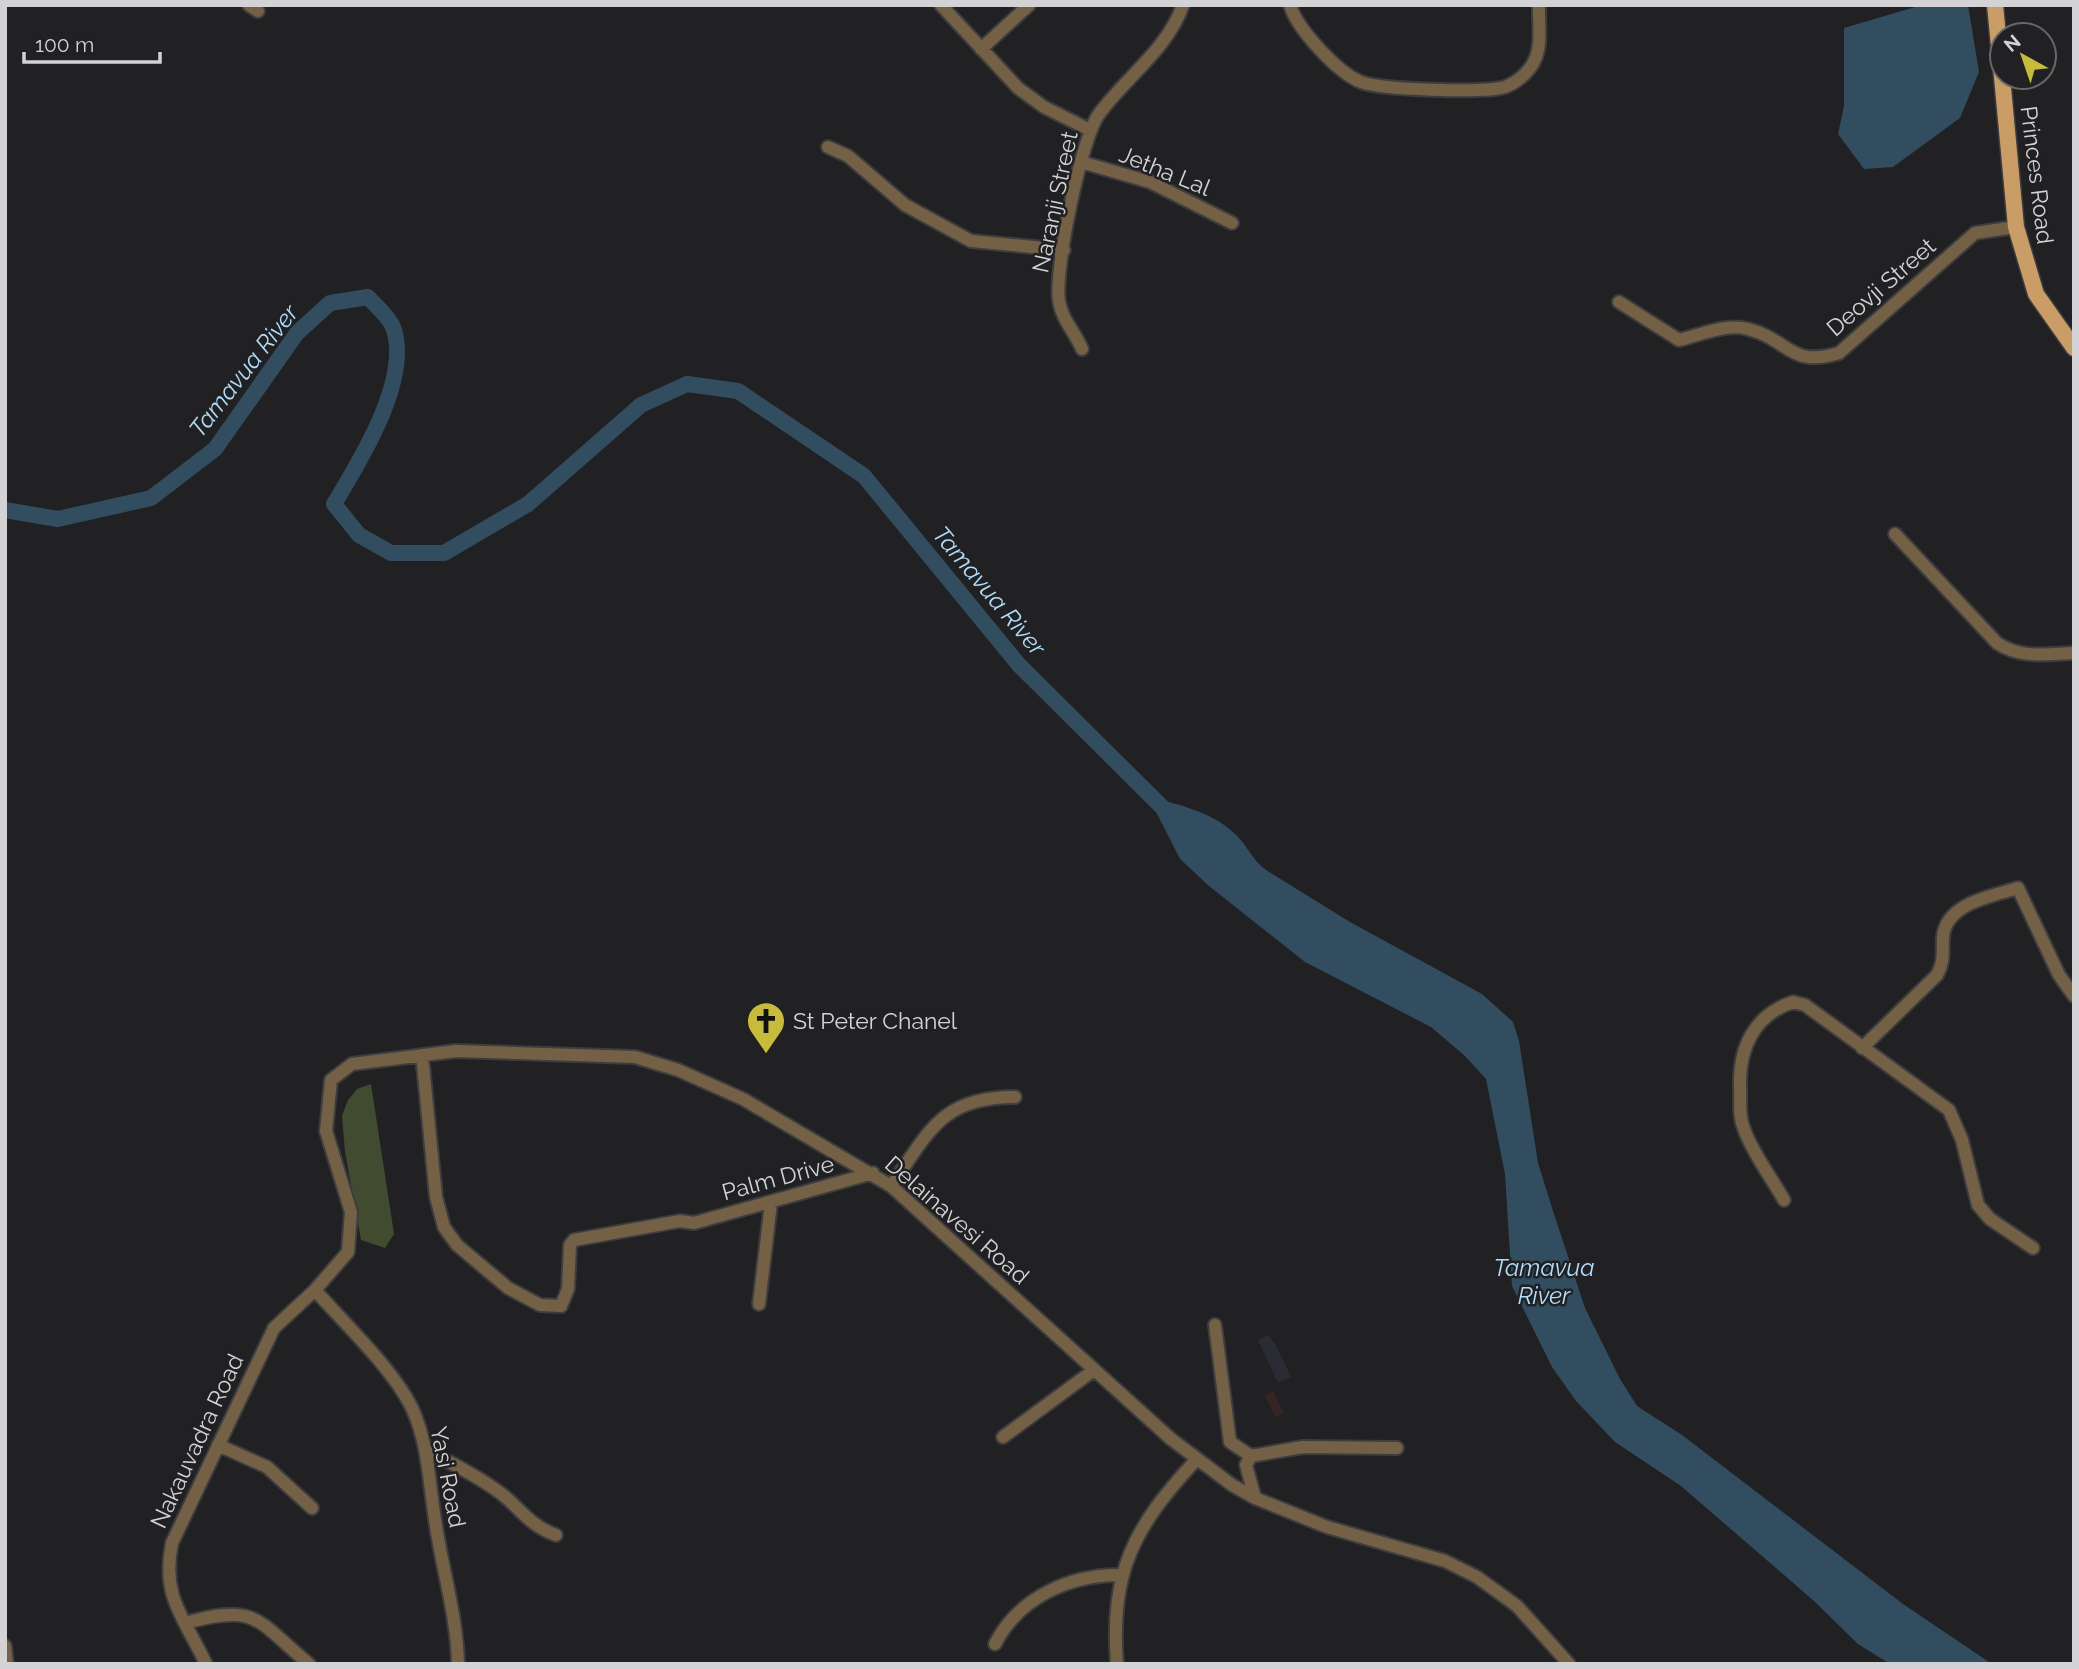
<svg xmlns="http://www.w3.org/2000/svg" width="2079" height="1669" font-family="Raleway,sans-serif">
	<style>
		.built { fill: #2a2b33 }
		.industrial { fill: #362323 }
		.green { fill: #414b30 }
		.water { fill: #314d5f }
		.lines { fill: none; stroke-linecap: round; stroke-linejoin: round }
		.river { stroke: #314d5f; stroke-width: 16 }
		.minor-casing { stroke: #3d3d40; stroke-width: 16 }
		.major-casing { stroke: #3d3d40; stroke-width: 19 }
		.minor { stroke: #746045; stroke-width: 12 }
		.major { stroke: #c99d65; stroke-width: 16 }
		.labels { text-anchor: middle; stroke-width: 5; stroke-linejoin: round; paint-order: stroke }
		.street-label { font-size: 23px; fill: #d3d3d5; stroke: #212124 }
		.poi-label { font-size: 23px; fill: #d3d3d5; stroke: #212124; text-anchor: start }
		.water-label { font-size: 24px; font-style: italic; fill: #b1ddfa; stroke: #212124 }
	</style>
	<rect width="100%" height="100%" fill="#212124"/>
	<!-- built -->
	<path class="built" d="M1268,1335L1275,1343L1291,1377L1278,1383L1258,1340Z"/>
	<!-- industrial -->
	<path class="industrial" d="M1273,1391L1284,1413L1275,1417L1265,1395Z"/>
	<!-- green -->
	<path class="green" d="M371,1084L394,1234L385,1248L361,1240L345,1152L342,1116L348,1100L357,1089Z"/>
	<!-- water -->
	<path class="water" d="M1922,5H1968L1979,72L1960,118L1893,167L1864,169L1838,134L1844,106V28Z
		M1148,796C1178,805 1211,811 1234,833C1247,844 1251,859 1266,870L1350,922L1482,994L1513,1022L1519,1041L1538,1163L1554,1214L1585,1308L1620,1379L1637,1406L1682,1435L1903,1604L1992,1664H1890L1858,1644L1814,1601L1681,1486L1615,1442L1576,1401L1552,1367L1512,1286L1505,1174L1486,1079L1464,1055L1431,1027L1305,962L1209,886L1180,859Z"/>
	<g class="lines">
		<!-- river -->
		<path class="river" d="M5,510L58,519L151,498L215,449L297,333L330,303L368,297C375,305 389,317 393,327C412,378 360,461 334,504L359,535L391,553H444L528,504L641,405L687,384L738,391L864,476L1019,665L1164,809"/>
		<defs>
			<path id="minor" d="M249,5L258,11
				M941,5L1018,88L1044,107L1090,130
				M1290,5C1297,29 1338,73 1361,82C1381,90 1485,93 1505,87C1515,83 1524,76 1530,68C1544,50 1538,26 1539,5
				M981,49L1029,5
				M828,147L848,156L905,205L971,241L1064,250
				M1081,162L1150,182L1232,223
				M1619,302L1679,340C1700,335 1726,323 1748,329C1790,340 1789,368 1839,353L1975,233L2016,227
				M1082,349C1075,332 1062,320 1059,301C1054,270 1081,139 1099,114C1126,77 1167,50 1183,5
				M1895,534L1997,643C2021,659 2046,654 2074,653
				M1862,1048L1937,975C1945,961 1942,952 1943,937C1946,903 1992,896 2018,888L2059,975L2074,996
				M422,1055L436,1197L444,1227L457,1245L508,1288L540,1305L561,1306L568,1289L570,1245L574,1240L680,1221L694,1223L873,1173
				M891,1186C929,1132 941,1097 1015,1097
				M1784,1200C1771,1177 1753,1154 1744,1129C1738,1115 1741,1101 1740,1086C1739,1048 1754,1015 1793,1002L1805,1005L1949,1110L1962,1140L1978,1205L1990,1219L2033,1248
				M315,1290C344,1323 391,1367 411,1406C429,1443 429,1486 436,1526C443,1572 457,1617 458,1664
				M759,1304L771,1203
				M1215,1325L1230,1442L1251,1456L1246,1465L1255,1498
				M1003,1437L1094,1370
				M218,1445L267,1467L312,1508
				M425,1450C452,1463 480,1477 503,1495C521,1510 532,1527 556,1535
				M1251,1456L1303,1447L1397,1448
				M185,1623C258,1603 256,1620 309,1664
				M995,1644C1019,1597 1071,1574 1122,1575
				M5,1646L7,1664
				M206,1664C184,1617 161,1597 172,1543L274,1328L315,1290L348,1252L351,1212L326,1131L331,1080L352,1064L456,1051L635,1057L678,1070L743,1099L891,1186L1171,1439L1232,1485L1255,1498L1327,1527L1445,1561L1477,1577L1517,1606L1569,1664
				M1117,1664C1110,1571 1134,1527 1196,1460"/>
			<path id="major" d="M1995,5L2002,77
				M2002,77L2016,227L2036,294L2074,348"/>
		</defs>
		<!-- minor casing -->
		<use href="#minor" class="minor-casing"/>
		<!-- major casing -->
		<use href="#major" class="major-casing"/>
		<!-- minor -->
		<use href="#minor" class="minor"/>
		<!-- major -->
		<use href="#major" class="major"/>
	</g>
	<!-- icons -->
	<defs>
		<symbol id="church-pin" viewBox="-11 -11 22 30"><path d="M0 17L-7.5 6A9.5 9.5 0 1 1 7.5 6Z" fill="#c7bb3c" stroke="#212124"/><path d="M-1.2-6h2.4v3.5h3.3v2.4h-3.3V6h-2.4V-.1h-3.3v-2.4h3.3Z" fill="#111"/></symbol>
	</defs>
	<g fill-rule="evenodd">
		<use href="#church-pin" x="744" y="999" width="44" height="60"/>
	</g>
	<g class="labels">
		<!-- street labels -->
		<g class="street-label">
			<text transform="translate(1165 171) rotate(22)" y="8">Jetha Lal</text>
			<text transform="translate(2037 175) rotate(83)" y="8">Princes Road</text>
			<text transform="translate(1055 202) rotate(-78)" y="8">Naranji Street</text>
			<text transform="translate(1881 287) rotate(-41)" y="8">Deovji Street</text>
			<text transform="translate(778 1178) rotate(-15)" y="8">Palm Drive</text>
			<text transform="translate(957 1220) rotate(41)" y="8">Delainavesi Road</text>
			<text transform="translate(197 1441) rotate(-65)" y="8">Nakauvadra Road</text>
			<text transform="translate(448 1477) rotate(79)" y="8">Yasi Road</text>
		</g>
		<!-- poi labels -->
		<g class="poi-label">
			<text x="793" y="1029">St Peter Chanel</text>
		</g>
		<!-- water labels -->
		<g class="water-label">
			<text transform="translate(244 371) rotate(-52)" y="8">Tamavua River</text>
			<text transform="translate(989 591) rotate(50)" y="8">Tamavua River</text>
			<text x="1544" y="1276">Tamavua<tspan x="1544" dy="28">River</tspan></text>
		</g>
	</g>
	<!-- border -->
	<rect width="2079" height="1669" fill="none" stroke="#d3d3d5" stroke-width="14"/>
	<!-- north arrow -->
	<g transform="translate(2023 56) rotate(320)"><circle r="33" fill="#212124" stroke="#68686b" stroke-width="2"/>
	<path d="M0-5L12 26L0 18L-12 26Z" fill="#c7bb3c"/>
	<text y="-10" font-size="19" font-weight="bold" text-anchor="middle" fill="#d3d3d5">N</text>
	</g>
	<!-- scale -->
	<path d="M24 52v10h136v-10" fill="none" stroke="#d3d3d5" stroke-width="3.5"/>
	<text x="35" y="52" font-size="21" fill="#d3d3d5" stroke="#212124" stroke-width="5" paint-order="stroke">100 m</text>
</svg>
